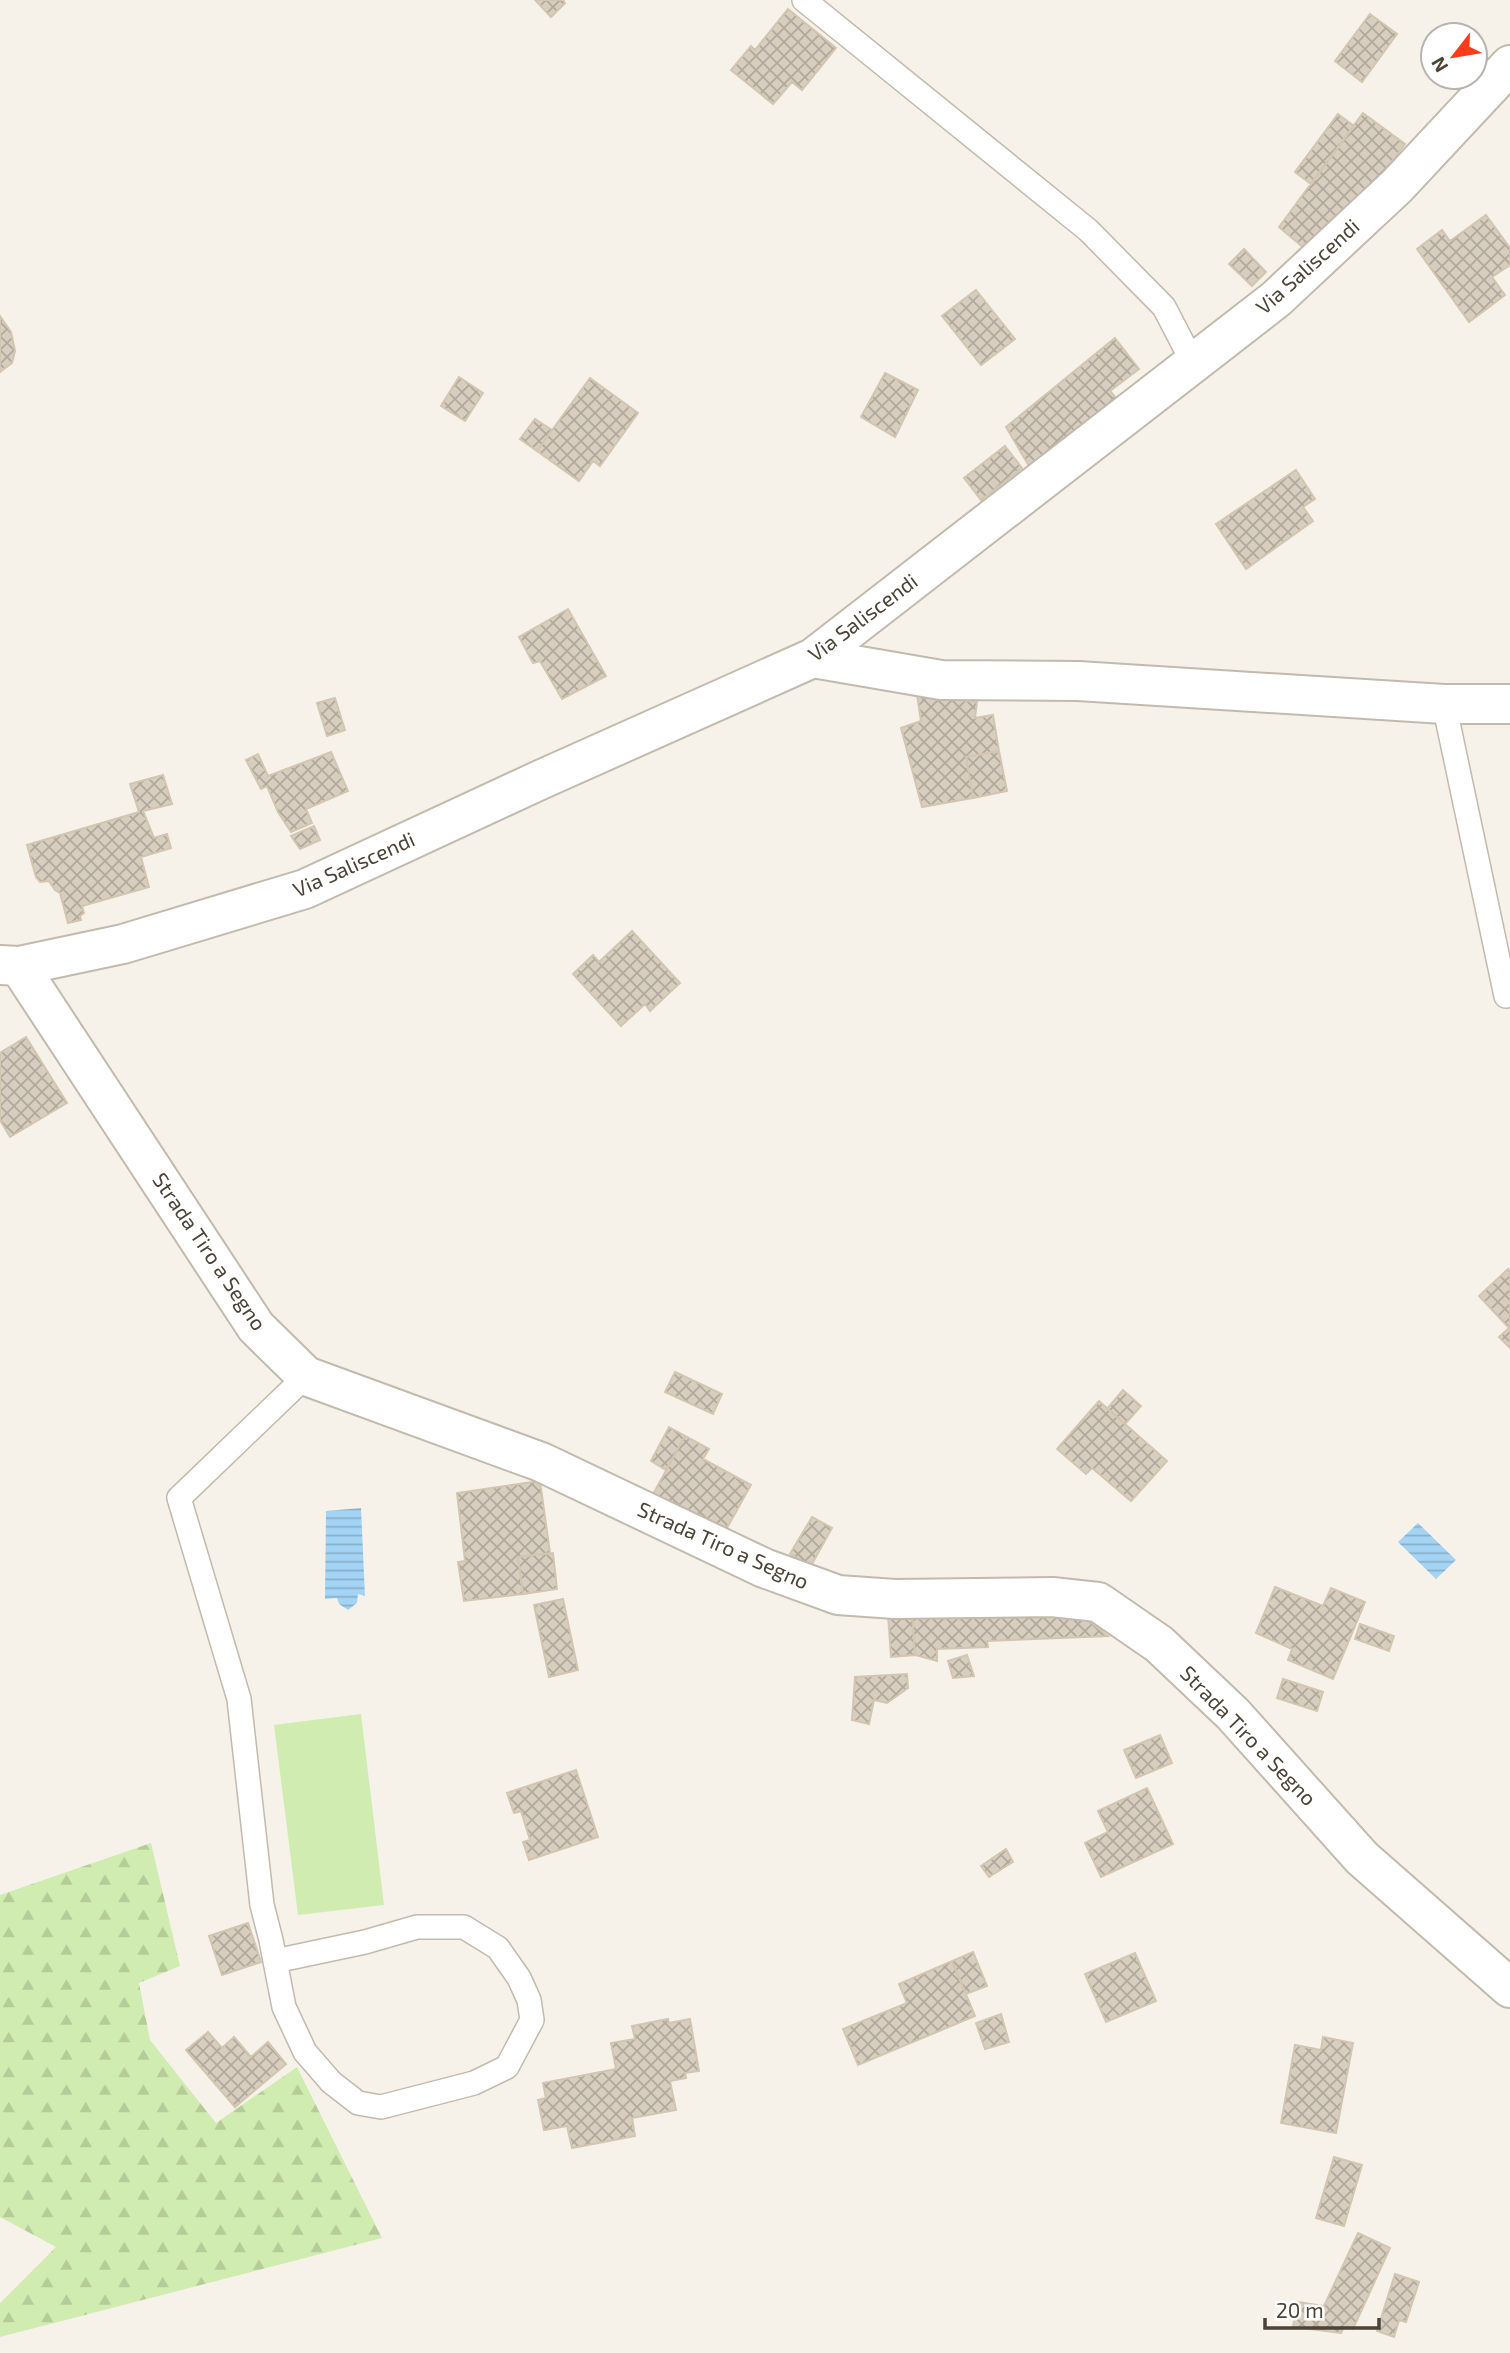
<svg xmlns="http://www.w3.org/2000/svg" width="1510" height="2353" font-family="'Exo 2',sans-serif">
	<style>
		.forest { fill: url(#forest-firs) }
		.pitch { fill: #d1ecb1 }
		.water { fill: url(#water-rules) }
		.building { fill: url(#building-cross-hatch); stroke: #d3c6b1; stroke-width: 2 }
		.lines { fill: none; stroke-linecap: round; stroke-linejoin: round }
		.service-casing { stroke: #c2baac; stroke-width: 26 }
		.minor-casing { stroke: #c2baac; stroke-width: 42 }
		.service { stroke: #fff; stroke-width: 23 }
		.minor { stroke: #fff; stroke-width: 38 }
		.labels { text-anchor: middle; stroke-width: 5; stroke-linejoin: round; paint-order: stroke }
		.street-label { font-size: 21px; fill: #4b4337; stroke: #fff }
	</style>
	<defs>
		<pattern id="forest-firs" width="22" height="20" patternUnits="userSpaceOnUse" patternTransform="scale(1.75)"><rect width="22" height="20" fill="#d1ecb1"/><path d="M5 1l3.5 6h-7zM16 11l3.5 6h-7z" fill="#b5cc99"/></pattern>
		<pattern id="water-rules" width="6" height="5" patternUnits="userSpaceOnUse" patternTransform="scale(1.75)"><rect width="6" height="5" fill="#a4d4f5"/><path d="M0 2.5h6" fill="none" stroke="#88aec7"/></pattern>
		<pattern id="building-cross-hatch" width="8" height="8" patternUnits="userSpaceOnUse" patternTransform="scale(1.75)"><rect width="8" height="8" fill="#d8cebf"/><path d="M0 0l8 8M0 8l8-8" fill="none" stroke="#b1a99c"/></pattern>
	</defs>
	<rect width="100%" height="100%" fill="#f6f2ea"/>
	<!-- forest -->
	<path class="forest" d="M151,1843L180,1966L139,1983L150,2040L216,2123L297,2067L382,2238L0,2337V2303L56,2247L0,2217V1895Z"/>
	<!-- pitch -->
	<path class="pitch" d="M361,1714L384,1905L298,1915L274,1725Z"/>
	<!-- water -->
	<path class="water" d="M361,1508L365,1596L358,1594L357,1603L348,1610L339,1604L337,1598L325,1599L326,1511Z
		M1418,1523L1456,1560L1436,1579L1398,1542Z"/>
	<!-- building -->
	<path class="building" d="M535,0H563L565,3L551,17Z
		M788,9L836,48L802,90L792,82L773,104L731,70L751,46L755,50Z
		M1370,14L1397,34L1362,82L1335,61Z
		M1363,113L1405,144L1371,190L1305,249L1279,227Z
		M1338,114L1354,126L1311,184L1295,172Z
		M1486,215L1510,248V265L1492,277L1505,295L1469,322L1417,249L1442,230L1450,241Z
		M1244,249L1266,272L1252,286L1229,264Z
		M976,290L1015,339L981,365L942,316Z
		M0,316L11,332L15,351L12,363L0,372Z
		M1115,338L1139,369L1110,391L1117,399L1029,466L1006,427Z
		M885,373L918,390L895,437L861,417Z
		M459,377L483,393L465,421L441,406Z
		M590,378L638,413L600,466L593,461L579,481L537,451Z
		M535,419L552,430L537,451L520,439Z
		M1005,446L1022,468L981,500L964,478Z
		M1296,470L1315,499L1303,507L1313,521L1246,569L1216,524Z
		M568,609L606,676L562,699L540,661L533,663L519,637Z
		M917,695L977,702L975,718L993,715L999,751L966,757L973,798L922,807L901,728L921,721Z
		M335,698L345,730L327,736L317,703Z
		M999,751L1007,791L973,798L966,757Z
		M331,752L348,791L306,809L312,823L291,832L278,812L267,786L261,789L246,760L258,754L268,776Z
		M163,775L172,804L143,811L154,838L167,834L171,848L141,857L149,887L82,906L84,913L80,916L81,920L68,923L60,893L55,890L49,881L40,882L36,877L27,845L139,812L130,784Z
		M314,826L320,840L300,849L291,836Z
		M632,931L680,983L650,1011L645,1004L621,1026L573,974L593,955L599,962Z
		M26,1037L67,1103L10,1137L0,1120V1053Z
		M1508,1269L1510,1271V1348L1499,1337L1509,1328L1479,1296Z
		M675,1372L722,1394L713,1414L665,1392Z
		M1123,1390L1141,1406L1125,1424L1107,1409Z
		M1099,1401L1167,1461L1131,1501L1092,1468L1086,1474L1057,1449Z
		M669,1427L685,1436L666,1470L651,1461Z
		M685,1436L709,1449L703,1459L751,1485L723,1535L652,1496Z
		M540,1481L550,1553L518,1557L523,1594L464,1601L458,1562L465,1561L457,1493Z
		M812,1517L832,1528L811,1566L790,1554Z
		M553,1553L557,1589L523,1594L518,1557Z
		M1275,1587L1323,1606L1331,1588L1365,1602L1333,1679L1288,1660L1292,1649L1256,1633Z
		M563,1599L578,1670L549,1677L534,1605Z
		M1075,1610L1108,1636L987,1641L988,1647L937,1649V1661L915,1655L912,1614Z
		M912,1613L915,1655L891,1657L888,1615Z
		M1360,1624L1394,1636L1389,1651L1355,1639Z
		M967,1655L974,1676L953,1678L948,1661Z
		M907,1674L908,1688L887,1703L874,1700L869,1724L852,1720L855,1677Z
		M1283,1679L1323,1692L1317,1711L1277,1698Z
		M1160,1735L1172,1763L1136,1778L1124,1750Z
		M576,1770L598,1837L529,1860L523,1842L530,1840L521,1811L514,1813L507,1793Z
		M1147,1788L1173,1844L1101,1877L1085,1843L1108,1832L1098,1811Z
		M1006,1849L1013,1862L989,1877L981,1866Z
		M248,1923L261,1962L222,1975L209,1936Z
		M973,1952L987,1986L966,1994L952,1961Z
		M1135,1953L1156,2001L1106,2022L1085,1974Z
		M952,1961L975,2016L858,2065L843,2029L907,2003L899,1984Z
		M1001,2014L1009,2042L985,2049L976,2023Z
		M668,2019L669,2023L690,2019L699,2071L685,2073L686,2078L670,2081L676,2110L632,2118L635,2136L572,2148L567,2126L544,2130L538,2100L546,2098L543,2083L616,2069L611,2043L635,2039L632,2026Z
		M208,2032L222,2048L234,2037L251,2057L268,2042L286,2064L235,2107L186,2050Z
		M1323,2037L1353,2043L1336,2133L1281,2123L1295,2045L1321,2050Z
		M1334,2157L1362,2165L1344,2226L1316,2218Z
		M1358,2233L1390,2248L1353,2329L1345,2325L1341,2333L1293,2327L1297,2302L1324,2306Z
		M1395,2274L1419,2282L1406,2322L1399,2320L1394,2337L1377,2331Z"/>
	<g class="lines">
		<defs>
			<path id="service" d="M804,0L1088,230L1164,307L1193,363
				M1444,704L1506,996
				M275,1961L365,1942L417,1927H464L498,1948L519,1978L529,2000L532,2020L507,2067L474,2083L381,2107L358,2103L331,2082L305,2052L284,2007L275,1961L271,1940L262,1905L239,1699L179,1498L306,1376"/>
			<path id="minor" d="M813,658L941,680L1078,681L1444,704H1510
				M0,965L19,966L123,944L305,889L540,780L813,658L1276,299L1397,186L1510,65
				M19,966L256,1327L306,1376L541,1462L764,1568L838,1595L895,1599L1052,1597L1098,1602L1159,1644L1233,1714L1362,1858L1510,1988"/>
		</defs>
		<!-- service casing -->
		<use href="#service" class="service-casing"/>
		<!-- minor casing -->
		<use href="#minor" class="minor-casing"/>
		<!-- service -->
		<use href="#service" class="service"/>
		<!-- minor -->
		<use href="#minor" class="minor"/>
	</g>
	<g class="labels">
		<!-- street labels -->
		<g class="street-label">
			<text transform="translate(1308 267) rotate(-42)" y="7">Via Saliscendi</text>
			<text transform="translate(863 618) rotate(-37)" y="7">Via Saliscendi</text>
			<text transform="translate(354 865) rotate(-24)" y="7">Via Saliscendi</text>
			<text transform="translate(209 1252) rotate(56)" y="7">Strada Tiro a Segno</text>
			<text transform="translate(723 1546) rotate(24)" y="7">Strada Tiro a Segno</text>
			<text transform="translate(1248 1736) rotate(46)" y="7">Strada Tiro a Segno</text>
		</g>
	</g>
	<!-- north arrow -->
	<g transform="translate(1454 56) rotate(239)"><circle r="33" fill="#ffffff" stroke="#b7b4af" stroke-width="2"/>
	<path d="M0-5L12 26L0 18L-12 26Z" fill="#ff3b18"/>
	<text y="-10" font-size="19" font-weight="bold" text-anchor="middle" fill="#4b4337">N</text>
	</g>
	<!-- scale -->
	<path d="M1265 2318v10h114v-10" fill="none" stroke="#4b4337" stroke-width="3.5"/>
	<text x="1276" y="2318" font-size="21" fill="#4b4337" stroke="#ffffff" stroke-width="5" paint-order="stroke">20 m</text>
</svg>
